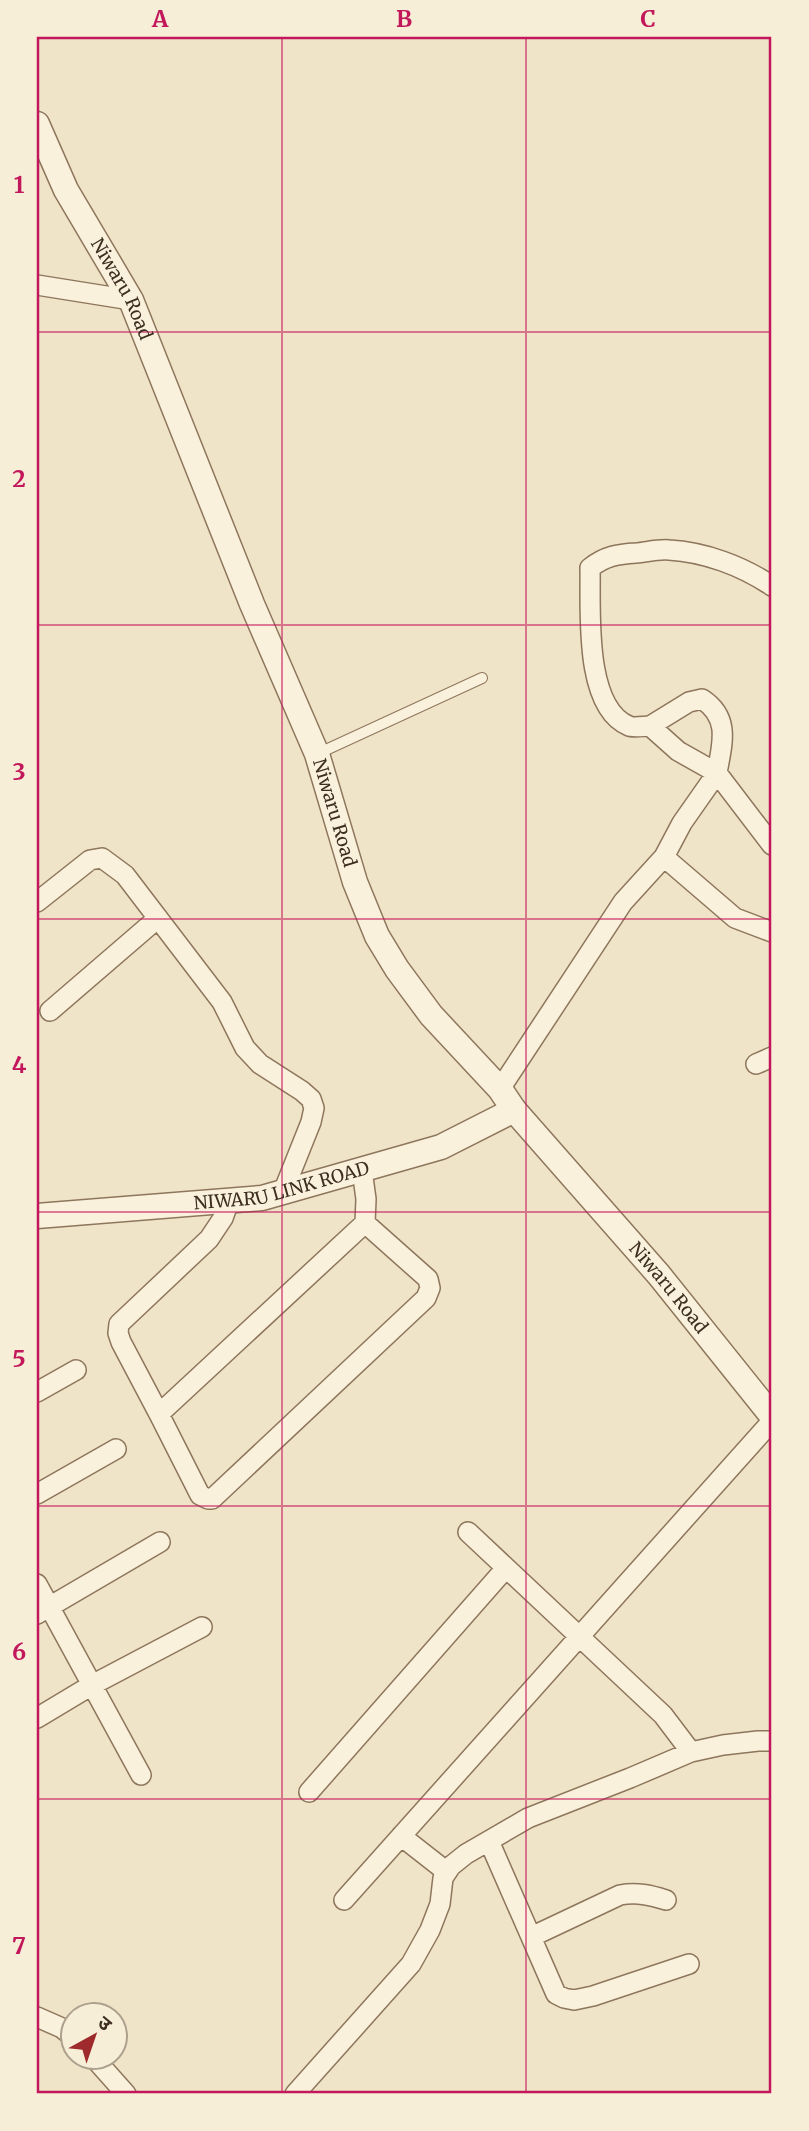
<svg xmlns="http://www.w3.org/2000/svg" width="809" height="2131" font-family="Merriweather,'Noto Sans Devanagari',serif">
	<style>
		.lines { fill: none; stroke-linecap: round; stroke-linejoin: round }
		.service-casing { stroke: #8d765c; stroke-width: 12 }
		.minor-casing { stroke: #8d765c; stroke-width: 22 }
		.tertiary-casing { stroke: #8d765c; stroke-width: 27 }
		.service { stroke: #faf1dc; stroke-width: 10 }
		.minor { stroke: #faf1dc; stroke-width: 19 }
		.tertiary { stroke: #faf1dc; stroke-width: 24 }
		.grid { fill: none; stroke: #c2185b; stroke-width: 2; stroke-opacity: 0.55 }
		.labels { text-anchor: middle; stroke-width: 5; stroke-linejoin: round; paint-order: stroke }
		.street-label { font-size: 18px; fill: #3d2e20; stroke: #f7eed8 }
		.neatline { fill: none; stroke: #c2185b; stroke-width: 2.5 }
		.grid-label { font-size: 23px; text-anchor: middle; font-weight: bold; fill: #c2185b }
	</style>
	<rect width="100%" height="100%" fill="#f0e4c8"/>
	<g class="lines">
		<defs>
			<path id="service" d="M317,754L482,678"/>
			<path id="minor" d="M37,285L131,300
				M650,726L689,702L702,699C731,718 722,744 717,773L772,845
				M664,857L682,823L717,773L678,751L650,726C644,726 634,728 629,726C583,707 591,608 590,568C605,556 618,554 636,553C647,552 658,549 669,550C705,552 742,566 772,586
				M37,902L90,860L102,858L125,875L222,1002L245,1048L260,1064L302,1091L311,1099L314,1108L311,1122L283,1192
				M50,1011L158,918
				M756,1064L772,1057
				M500,1089L623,902L664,857L735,918L772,932
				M229,1201L223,1218L209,1239L119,1324L118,1333L121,1342L159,1414L365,1223L366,1199L362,1170
				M37,1392L76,1370
				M159,1414L200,1495L208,1499H212L426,1298L430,1288L428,1279L365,1223
				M37,1494L116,1449
				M468,1532L663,1715L691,1752
				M37,1584L141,1775
				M37,1614L160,1542
				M37,1718L92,1685L202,1627
				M309,1792L506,1568
				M401,1836L447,1872
				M489,1841L556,1994L564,1998L574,2000L593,1996L689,1964
				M344,1900L772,1421
				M531,1937L620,1895C637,1892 650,1895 666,1900
				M37,2017L62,2028L74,2038
				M94,2058L126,2094
				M295,2094L411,1964L430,1930L440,1904L443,1878L451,1866L466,1854L528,1818L630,1778L691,1752L723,1745L758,1741H772"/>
			<g id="tertiary">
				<path id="s1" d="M37,124L66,190L131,300L252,604L317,754L355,882L377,936L397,969L431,1015L500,1089L514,1110L659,1275L772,1416"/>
				<path id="s2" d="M37,1216L262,1198L441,1147L514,1110"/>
			</g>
		</defs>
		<!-- service casing -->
		<use href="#service" class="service-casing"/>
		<!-- minor casing -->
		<use href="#minor" class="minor-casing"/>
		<!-- tertiary casing -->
		<use href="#tertiary" class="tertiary-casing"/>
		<!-- service -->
		<use href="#service" class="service"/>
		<!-- minor -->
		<use href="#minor" class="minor"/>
		<!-- tertiary -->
		<use href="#tertiary" class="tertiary"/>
	</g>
	<!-- grid -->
	<path class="grid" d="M282,37V2094M526,37V2094M37,332H772M37,625H772M37,919H772M37,1212H772M37,1506H772M37,1799H772"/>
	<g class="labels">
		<!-- street labels -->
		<g class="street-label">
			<text dy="6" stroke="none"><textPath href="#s1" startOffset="186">Niwaru Road</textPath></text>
			<text dy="6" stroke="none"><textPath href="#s1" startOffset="752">Niwaru Road</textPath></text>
			<text dy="6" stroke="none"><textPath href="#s2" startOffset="247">NIWARU LINK ROAD</textPath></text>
			<text dy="6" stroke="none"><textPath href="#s1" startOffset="1340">Niwaru Road</textPath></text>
		</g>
	</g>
	<!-- border -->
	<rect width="809" height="2131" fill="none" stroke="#f7eed8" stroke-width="77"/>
	<!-- north arrow -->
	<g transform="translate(94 2036) rotate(40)"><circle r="33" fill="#f7eed8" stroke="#ada18e" stroke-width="2"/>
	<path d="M0-5L12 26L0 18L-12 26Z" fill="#9e2a2b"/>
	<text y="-10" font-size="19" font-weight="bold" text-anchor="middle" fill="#3d2e20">उ</text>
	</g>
	<rect x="38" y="38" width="732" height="2054" class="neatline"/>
	<g class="grid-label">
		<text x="160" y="27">A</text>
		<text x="404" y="27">B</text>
		<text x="648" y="27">C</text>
		<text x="19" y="193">1</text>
		<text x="19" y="487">2</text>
		<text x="19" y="780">3</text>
		<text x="19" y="1073">4</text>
		<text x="19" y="1367">5</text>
		<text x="19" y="1660">6</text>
		<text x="19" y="1954">7</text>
	</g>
</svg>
